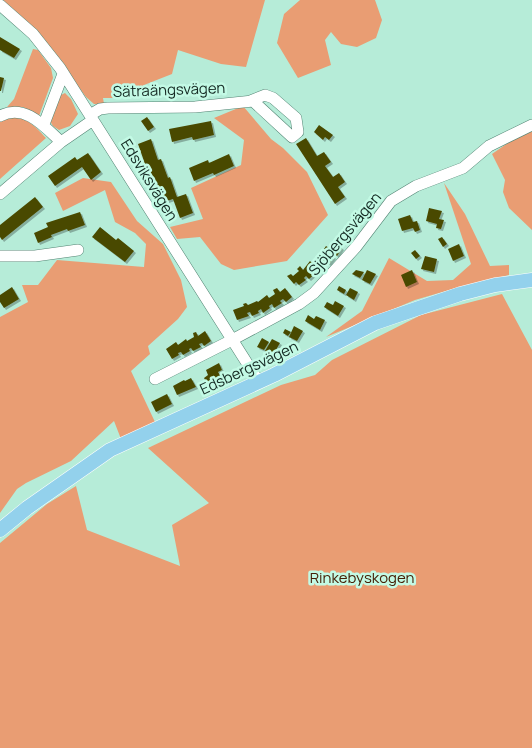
<svg xmlns="http://www.w3.org/2000/svg" width="532" height="748" font-family="Manrope,sans-serif">
	<style>
		.green { fill: #e99d73 }
		.building { fill: #4a4a06; filter: url(#shadow) }
		.lines { fill: none; stroke-linecap: round; stroke-linejoin: round }
		.minor-casing { stroke: #528473; stroke-width: 12 }
		.major-casing { stroke: #fff; stroke-width: 15 }
		.minor { stroke: #fff; stroke-width: 11 }
		.major { stroke: #93d1ec; stroke-width: 14 }
		.labels { text-anchor: middle; stroke-width: 5; stroke-linejoin: round; paint-order: stroke }
		.street-label { font-size: 15px; fill: #142922; stroke: #c3fae5 }
		.park-label { font-size: 15px; fill: #452007; stroke: #c3fae5 }
	</style>
	<defs>
		<filter id="shadow"><feDropShadow dx="2" dy="2" stdDeviation="0" flood-color="#0004"/></filter>
	</defs>
	<rect width="100%" height="100%" fill="#b6ecd8"/>
	<!-- green -->
	<path class="green" d="M1,0H265L246,67L221,64L178,50L172,74L144,85L130,98H103L104,104H94L86,97L69,74Z
		M300,0H375L382,20L376,38L357,47L341,44L331,32L325,40L331,65L298,78L277,43L284,14Z
		M33,49L38,50L51,68L53,78L39,116L23,107H7L14,99Z
		M65,93L71,99L78,114L70,126L59,130L53,126L50,121L59,96Z
		M243,106L271,139L283,148L307,172L328,215L287,261L234,270L221,264L200,237L177,239L170,227L203,219L191,188L241,165L244,140L214,118Z
		M8,116C28,118 33,124 46,138L0,179V121Z
		M531,131L532,132V230L509,208L503,192L505,180L492,154L515,138Z
		M83,178L111,182L137,221L163,244L181,280L187,307L178,319L148,346L150,354L131,371L155,422L121,439L114,421L71,461L26,483L17,489L0,513V317L28,302L22,285H38L57,260L144,267L146,244L135,233L115,222L105,190L63,211L55,193Z
		M444,183L465,214L490,266L509,265V275L456,288L415,300L326,337L362,311L389,258L427,281L453,280L471,264Z
		M502,294L532,350V748H0V543L47,504L76,486L87,530L180,566L172,525L209,503L148,448L281,385L315,375L332,360L421,315Z"/>
	<!-- building -->
	<path class="building" d="M0,37L20,49L14,58L0,50Z
		M0,77L4,78L1,91H0Z
		M147,117L154,127L148,131L141,121Z
		M211,121L214,135L193,140L192,137L172,142L169,129Z
		M319,125L333,135L329,140L325,137L323,140L314,132Z
		M306,138L317,156L324,152L331,162L325,166L333,177L339,173L345,182L338,187L345,197L335,204L296,144Z
		M151,139L158,160L161,159L168,178L170,177L177,197L186,194L193,213L180,218L173,199L164,202L157,182L155,183L147,163L145,164L138,144Z
		M88,153L101,172L91,180L82,167L55,186L48,176L75,157L77,160Z
		M229,154L234,166L214,175L213,173L194,181L189,168L208,160L209,163Z
		M35,197L43,207L2,240L0,237V225Z
		M429,208L442,211L439,219L444,220L441,229L436,228L437,224L426,221Z
		M80,212L85,225L68,231L67,229L51,235L52,237L38,243L34,233L48,227L46,223Z
		M410,215L413,222L417,221L420,230L415,232L413,228L402,231L398,219Z
		M100,227L116,240L118,238L134,251L125,262L92,237Z
		M442,237L447,244L443,247L438,239Z
		M333,242L342,248L337,256L334,253L332,255L334,257L329,264L325,261L324,263L325,265L319,272L316,269L314,271L316,273L309,279L306,276L304,278L306,280L299,285L296,282L294,284L287,276L291,274L293,276L299,271L297,269L300,266L303,270L310,261L312,263L319,255L320,256L325,250L324,249L326,246L329,248Z
		M459,244L464,256L453,261L448,249Z
		M415,250L420,256L416,259L411,253Z
		M425,256L437,259L434,272L421,269Z
		M356,270L364,272L360,278L352,274Z
		M367,270L376,274L370,284L362,280Z
		M412,270L417,282L406,287L401,275Z
		M339,286L346,290L344,294L337,290Z
		M12,287L19,299L4,308L0,302V295Z
		M277,288L280,292L285,288L292,297L286,302L283,299L280,301L282,303L274,308L272,304L269,306L270,308L263,313L261,309L258,311L259,313L252,316L250,312L247,313L249,316L237,320L233,310L244,306L243,304L246,303L248,305L257,301L258,302L267,295L269,298L275,294L273,290Z
		M350,288L358,292L354,300L346,295Z
		M335,301L344,306L338,316L324,307L327,302L333,305Z
		M308,315L314,319L316,316L325,320L320,330L305,321Z
		M294,326L303,331L297,341L289,337Z
		M285,329L291,332L288,336L283,333Z
		M205,331L211,341L204,346L202,343L199,344L201,347L193,351L191,348L189,349L190,351L183,355L181,352L178,353L179,355L172,359L166,349L176,342L178,345L186,339L187,341L194,337L193,333L196,332L198,336Z
		M262,338L269,342L264,350L257,347Z
		M272,339L280,343L273,355L265,351Z
		M219,363L222,370L218,372L221,377L212,382L213,384L209,387L204,378L208,375L206,370Z
		M191,378L196,387L177,395L173,386L184,380L185,381Z
		M167,394L172,404L156,412L151,402Z"/>
	<g class="lines">
		<defs>
			<path id="minor" d="M0,5L33,34L60,68L259,382
				M90,115L100,109L108,108L195,107L253,101L292,137L298,132L296,118L273,98L265,95L250,101
				M0,116C25,103 44,126 61,142
				M44,124L63,74
				M0,194L61,142L93,120
				M0,256H35L78,250
				M155,379L232,340L299,304L314,293L356,247L391,201L416,186L463,168L489,146L532,125"/>
			<path id="major" d="M0,530L27,508L110,450L274,375L375,323L460,294L495,285L532,280"/>
		</defs>
		<!-- minor casing -->
		<use href="#minor" class="minor-casing"/>
		<!-- major casing -->
		<use href="#major" class="major-casing"/>
		<!-- minor -->
		<use href="#minor" class="minor"/>
		<!-- major -->
		<use href="#major" class="major"/>
	</g>
	<g class="labels">
		<!-- street labels -->
		<g class="street-label">
			<text transform="translate(169 90) rotate(-2)" y="5">Sätraängsvägen</text>
			<text transform="translate(149 180) rotate(58)" y="5">Edsviksvägen</text>
			<text transform="translate(345 234) rotate(-50)" y="5">Sjöbergsvägen</text>
			<text transform="translate(249 368) rotate(-25)" y="5">Edsbergsvägen</text>
		</g>
		<!-- park labels -->
		<g class="park-label">
			<text x="362" y="583">Rinkebyskogen</text>
		</g>
	</g>
</svg>
